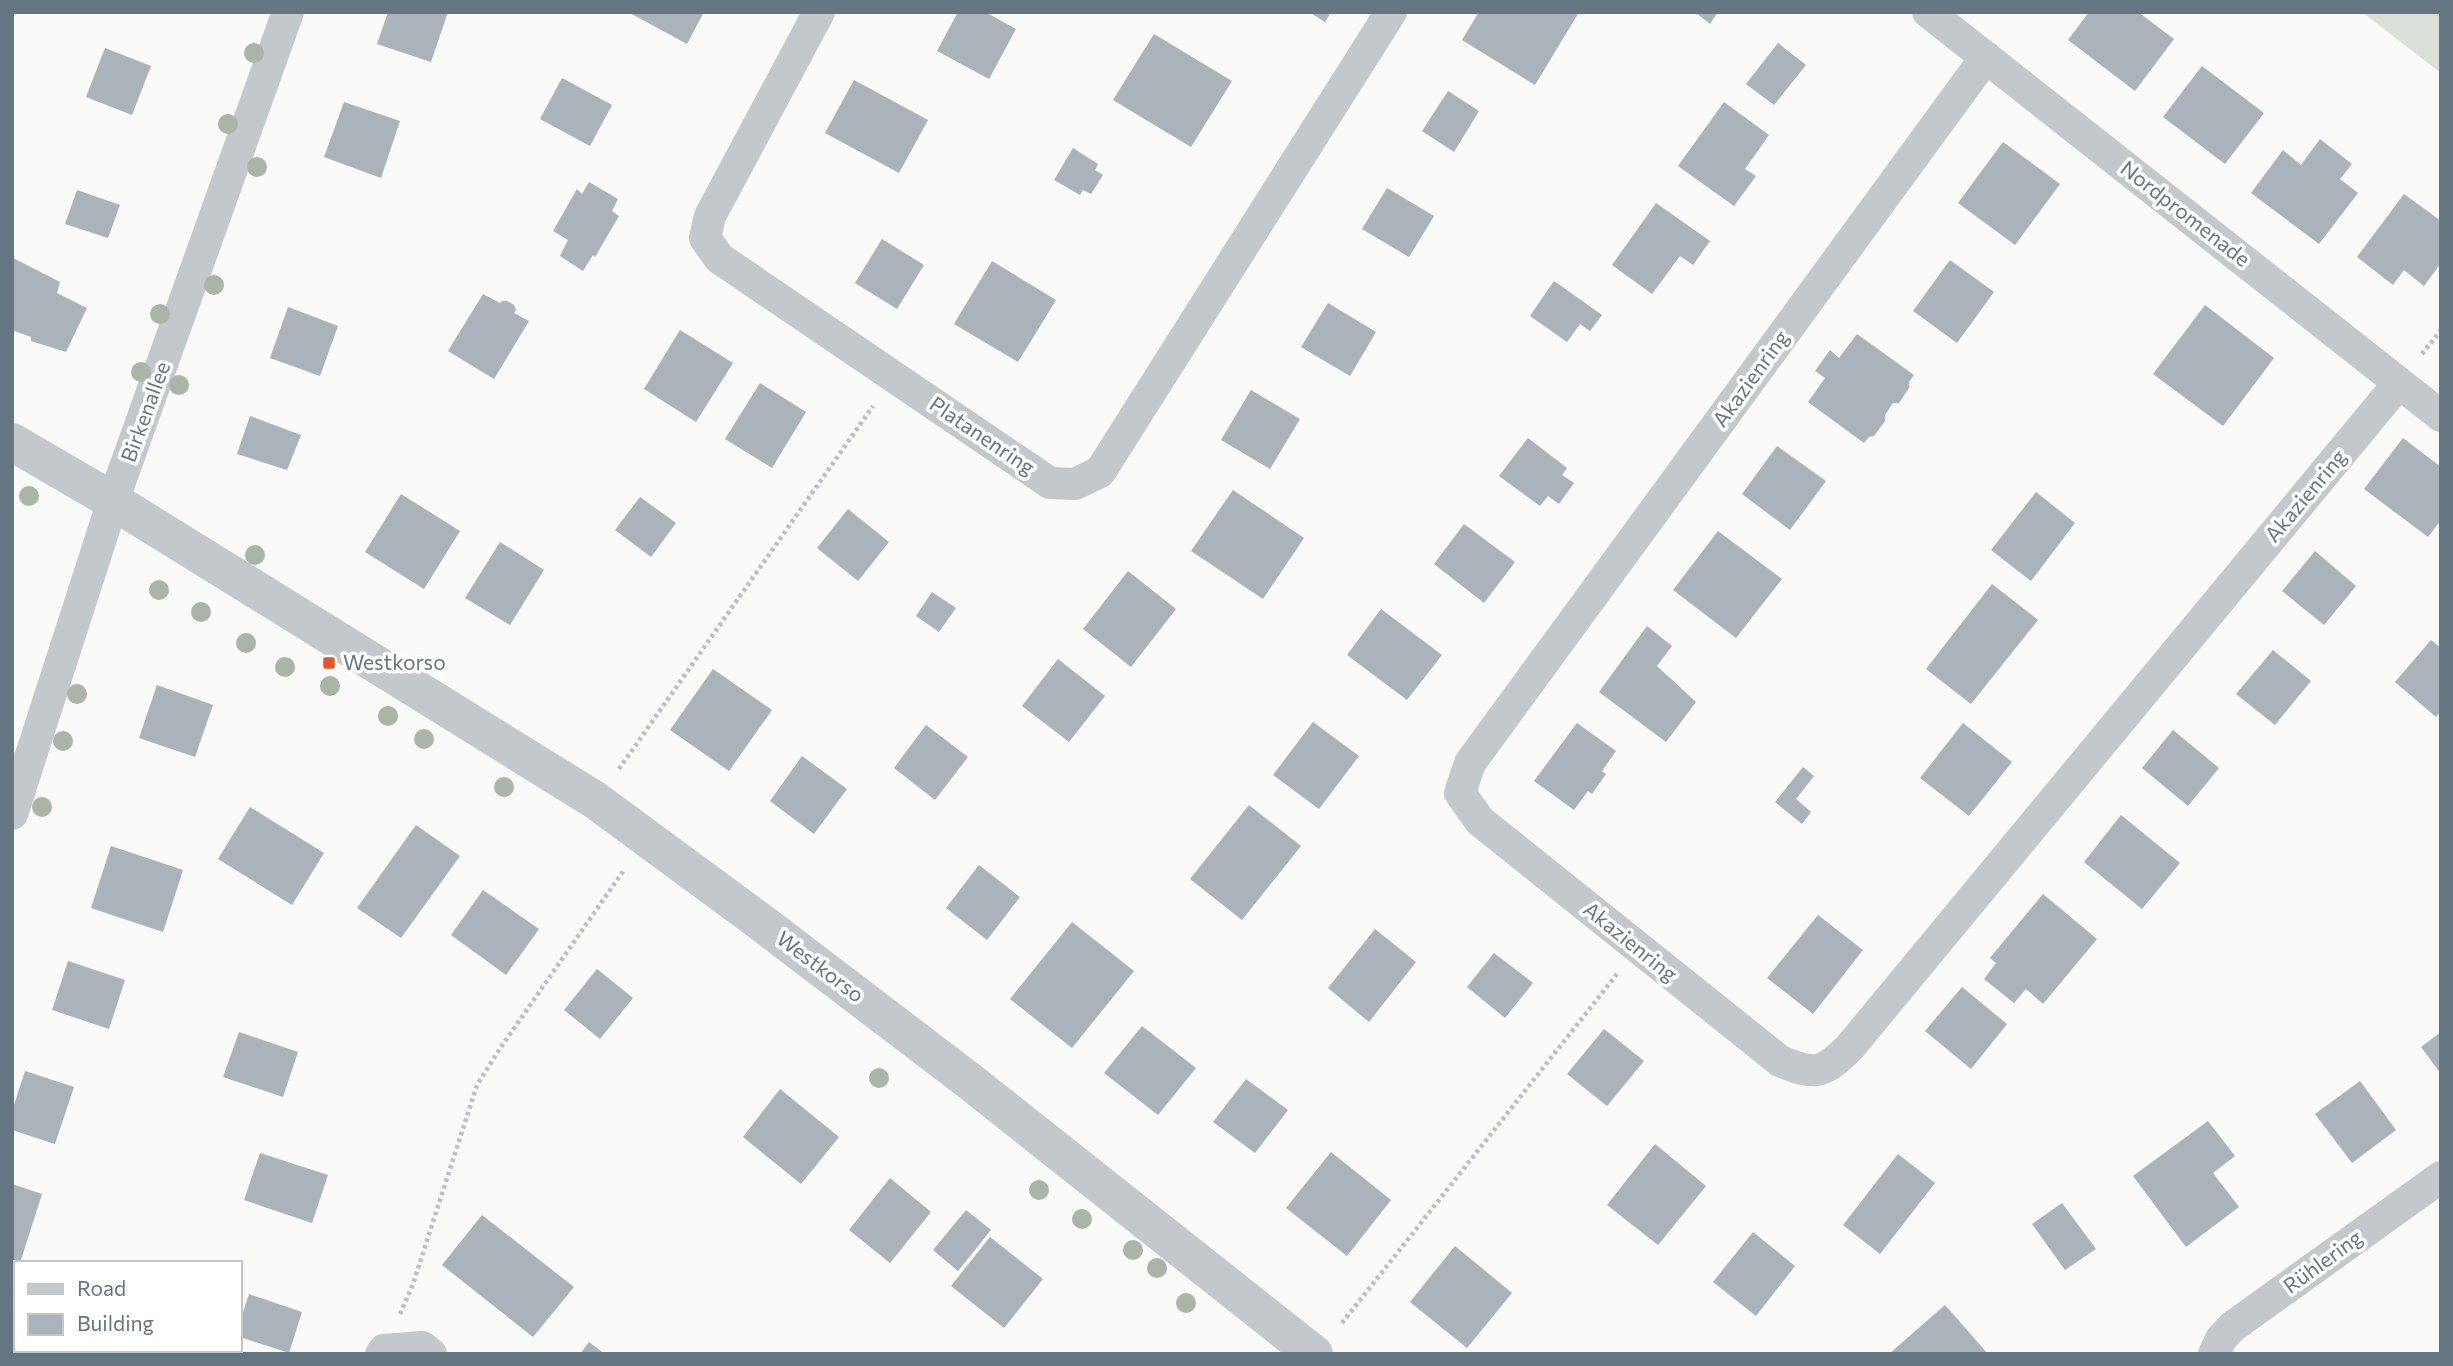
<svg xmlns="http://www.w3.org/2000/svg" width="2453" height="1366" font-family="Commissioner,sans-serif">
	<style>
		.green { fill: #dadfd7 }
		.building { fill: #aab3b9 }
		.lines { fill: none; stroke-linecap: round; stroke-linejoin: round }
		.path { stroke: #bbbfc2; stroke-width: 4.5; stroke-dasharray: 3.5 3.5; stroke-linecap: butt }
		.minor { stroke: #c3c8cc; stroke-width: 32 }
		.tertiary { stroke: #c3c8cc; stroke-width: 38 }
		.tree { fill: #aab4a7 }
		.poi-dot { fill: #e4572e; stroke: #fff; stroke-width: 2.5 }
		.labels { text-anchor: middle; stroke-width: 7; stroke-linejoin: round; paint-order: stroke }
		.street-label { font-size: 21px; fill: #657683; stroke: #fff }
		.poi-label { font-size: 21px; fill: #657683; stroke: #fff; text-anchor: start }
	</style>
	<rect width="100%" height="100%" fill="#fafaf8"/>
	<!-- green -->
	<path class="green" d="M2362,12H2441V73Z"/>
	<!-- building -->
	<path class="building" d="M388,12H448L431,62L377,44Z
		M628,12H704L687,44Z
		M958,12H985L1016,29L989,79L937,51Z
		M1309,12H1331L1325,22Z
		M1479,12H1579L1535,85L1462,40Z
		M1695,12H1718L1710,24Z
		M2089,12H2138L2174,39L2135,91L2068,40Z
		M1154,34L1232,81L1191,147L1113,100Z
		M1778,43L1806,65L1774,105L1746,84Z
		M105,48L151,66L132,115L86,97Z
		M2202,66L2264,113L2225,164L2163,117Z
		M562,78L612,105L590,146L540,119Z
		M854,80L928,120L899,173L825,133Z
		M1448,91L1479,111L1454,152L1422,131Z
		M344,102L400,121L381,178L324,157Z
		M1724,102L1769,135L1745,169L1756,176L1734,206L1678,166Z
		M2320,139L2352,164L2340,179L2358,193L2319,244L2251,193L2283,150L2301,165Z
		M2003,142L2060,184L2015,245L1958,203Z
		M1073,148L1098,164L1095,170L1103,175L1091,194L1083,190L1080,195L1054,180Z
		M589,182L618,199L612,211L619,216L595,257L593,255L583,271L560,256L568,240L553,231L577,189L582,194Z
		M1387,188L1434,216L1409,257L1362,229Z
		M77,190L120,205L108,238L65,224Z
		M2404,194L2441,221V263L2424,286L2404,270L2393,285L2357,257Z
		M1656,203L1710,241L1693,265L1680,256L1652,294L1612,265Z
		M882,239L924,265L897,309L855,283Z
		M13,258L60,282L57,293L87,308L66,352L31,341V337L12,330Z
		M1950,260L1994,292L1957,343L1913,311Z
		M992,261L1056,300L1018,362L954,324Z
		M1554,281L1602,315L1590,331L1580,324L1567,342L1530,316Z
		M483,294L500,303L502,301H507L514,305L516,310L514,313L529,321L494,379L448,351Z
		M1328,303L1376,332L1350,376L1301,347Z
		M2205,305L2274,358L2223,426L2153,374Z
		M288,307L338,326L320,376L270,358Z
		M680,330L733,363L696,422L644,389Z
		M1857,334L1914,375L1909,382V388L1899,403H1893L1885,415V421L1874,436L1869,437L1864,443L1808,402L1825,378L1815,371L1830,350L1839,358Z
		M760,383L806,412L772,468L725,439Z
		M1251,390L1300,419L1270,469L1221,440Z
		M250,416L301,435L287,470L237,454Z
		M1528,438L1567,468L1562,475L1574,483L1559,504L1548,496L1540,506L1499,476Z
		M2403,438L2441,467V520L2428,537L2364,489Z
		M1777,446L1826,481L1790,530L1742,494Z
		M1233,490L1304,538L1263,599L1191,551Z
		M2036,492L2075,523L2031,581L1991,550Z
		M401,494L460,531L424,589L365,552Z
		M640,497L676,523L651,557L615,530Z
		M848,509L889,542L858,581L817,548Z
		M1464,524L1515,562L1484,603L1434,564Z
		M1718,531L1782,579L1736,638L1673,590Z
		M500,542L544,570L510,625L465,598Z
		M2315,551L2356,586L2324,625L2282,591Z
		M1128,571L1176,609L1131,667L1083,629Z
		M1992,584L2038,620L1971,704L1926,669Z
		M932,592L956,608L939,632L916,616Z
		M1381,609L1442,655L1407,700L1347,655Z
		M1647,626L1672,646L1657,666L1696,702L1666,742L1599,692Z
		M2431,640L2441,648V711L2436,717L2395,682Z
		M2273,650L2311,681L2275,725L2236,694Z
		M1058,659L1105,696L1069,742L1022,706Z
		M713,669L772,710L729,771L670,730Z
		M157,685L213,705L195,757L139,738Z
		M1313,722L1359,756L1319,809L1273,775Z
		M1577,723L1616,751L1602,771L1606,774L1592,794L1588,791L1574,810L1534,781Z
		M1963,723L2012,762L1969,816L1920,778Z
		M926,725L968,757L935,800L894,768Z
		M2173,730L2219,768L2188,806L2142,768Z
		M802,756L847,789L814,834L770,801Z
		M1803,767L1814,776L1796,799L1811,812L1802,824L1775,802Z
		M1249,805L1301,846L1242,920L1190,879Z
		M250,807L324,853L292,905L218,859Z
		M2121,815L2180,863L2142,909L2084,862Z
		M416,825L460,856L401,938L357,908Z
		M111,846L183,870L163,932L91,908Z
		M979,865L1020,897L987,940L946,908Z
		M483,890L539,929L506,975L451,935Z
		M2043,894L2097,939L2043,1004L2026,989L2014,1003L1984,979L1996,963L1990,958Z
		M1818,915L1863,950L1813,1014L1767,978Z
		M1072,922L1134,971L1072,1048L1010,999Z
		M1375,929L1416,962L1369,1022L1328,988Z
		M1494,953L1533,983L1505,1018L1467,987Z
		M68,961L125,980L109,1029L52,1010Z
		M597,969L633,998L600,1039L564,1010Z
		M1962,987L2007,1024L1971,1069L1925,1031Z
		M1142,1026L1196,1068L1158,1115L1104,1073Z
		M1604,1029L1644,1061L1607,1106L1567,1074Z
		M239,1032L298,1052L283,1097L223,1077Z
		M2441,1032V1074L2421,1047Z
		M25,1071L74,1087L55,1144L12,1130V1111Z
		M1246,1079L1288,1110L1255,1153L1213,1122Z
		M2360,1081L2396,1130L2352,1163L2315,1114Z
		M780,1089L839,1137L801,1184L743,1137Z
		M2208,1121L2235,1156L2213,1173L2239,1207L2186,1247L2133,1176Z
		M1655,1144L1706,1186L1658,1245L1607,1205Z
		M1331,1152L1391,1200L1347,1256L1286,1208Z
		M260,1153L328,1175L312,1223L244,1200Z
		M1898,1154L1935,1183L1880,1254L1843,1225Z
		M890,1178L931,1212L890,1263L849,1230Z
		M12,1184L42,1194L20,1263H16V1267L12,1266Z
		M2062,1203L2096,1249L2065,1270L2032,1224Z
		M966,1210L991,1230L958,1271L933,1250Z
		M482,1215L574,1287L533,1337L442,1265Z
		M1753,1232L1795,1266L1756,1316L1713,1282Z
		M990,1237L1043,1279L1004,1328L951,1286Z
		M1455,1246L1512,1293L1467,1348L1410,1302Z
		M249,1294L302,1312L289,1353L240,1337V1321Z
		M1945,1305L1988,1354H1889Z
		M589,1342L605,1354H580Z"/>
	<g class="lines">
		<!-- path -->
		<path class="path" d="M2422,354L2441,330
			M619,769L873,406
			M400,1314L413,1284L477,1085L501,1047L624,870
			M1342,1323L1617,974"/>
		<!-- minor -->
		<path class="minor" d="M819,12L710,216L705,238L719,258L1050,483L1075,484L1100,472L1391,12
			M1928,12L2441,416
			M1986,57L1470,763L1460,793L1480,821L1780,1061C1815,1076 1823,1074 1850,1047L2399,383
			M12,814L113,501L288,12
			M381,1354L384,1350L422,1347L431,1354
			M2214,1354L2221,1339L2232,1327L2441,1177"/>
		<!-- tertiary -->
		<path class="tertiary" d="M12,442L113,501L595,800L762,923L968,1080L1314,1354"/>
	</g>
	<!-- trees -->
	<g class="tree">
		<circle cx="254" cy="53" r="10"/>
		<circle cx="228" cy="124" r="10"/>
		<circle cx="257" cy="167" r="10"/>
		<circle cx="214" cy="285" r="10"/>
		<circle cx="160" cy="314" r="10"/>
		<circle cx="141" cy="372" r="10"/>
		<circle cx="179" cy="385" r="10"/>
		<circle cx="29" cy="496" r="10"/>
		<circle cx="255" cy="555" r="10"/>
		<circle cx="159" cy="590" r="10"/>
		<circle cx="201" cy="612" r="10"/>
		<circle cx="246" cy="643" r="10"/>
		<circle cx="285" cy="667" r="10"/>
		<circle cx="330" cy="686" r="10"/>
		<circle cx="77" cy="694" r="10"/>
		<circle cx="388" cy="716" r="10"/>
		<circle cx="424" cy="739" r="10"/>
		<circle cx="63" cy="741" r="10"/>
		<circle cx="504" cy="787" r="10"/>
		<circle cx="42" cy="807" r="10"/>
		<circle cx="879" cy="1078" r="10"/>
		<circle cx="1039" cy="1190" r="10"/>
		<circle cx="1082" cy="1219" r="10"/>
		<circle cx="1133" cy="1250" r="10"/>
		<circle cx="1157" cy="1268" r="10"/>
		<circle cx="1186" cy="1303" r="10"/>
	</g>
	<!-- markers -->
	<rect class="poi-dot" x="322" y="656" width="14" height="14" rx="3.5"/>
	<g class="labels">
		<!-- street labels -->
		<g class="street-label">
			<text transform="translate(2185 214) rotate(38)" y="7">Nordpromenade</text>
			<text transform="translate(1751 379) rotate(-54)" y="7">Akazienring</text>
			<text transform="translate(146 412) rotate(-70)" y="7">Birkenallee</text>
			<text transform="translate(982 436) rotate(34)" y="7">Platanenring</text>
			<text transform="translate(2306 496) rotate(-50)" y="7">Akazienring</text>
			<text transform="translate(1630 942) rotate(39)" y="7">Akazienring</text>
			<text transform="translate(820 967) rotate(37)" y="7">Westkorso</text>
			<text transform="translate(2323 1262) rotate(-36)" y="7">Rühlering</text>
		</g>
		<!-- poi labels -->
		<g class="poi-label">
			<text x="343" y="670">Westkorso</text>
		</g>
	</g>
	<!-- border -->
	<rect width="2453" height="1366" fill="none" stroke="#657683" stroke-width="28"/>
	<!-- legend -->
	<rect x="14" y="1261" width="228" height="91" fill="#ffffff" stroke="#c1c8cd" stroke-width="2"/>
	<rect x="28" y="1284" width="35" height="10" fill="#c3c8cc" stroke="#c1c8cd" stroke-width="2"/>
	<text x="77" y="1296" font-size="21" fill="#657683">Road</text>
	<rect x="28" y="1314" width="35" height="21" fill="#aab3b9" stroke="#c1c8cd" stroke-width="2"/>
	<text x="77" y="1331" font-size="21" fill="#657683">Building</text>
</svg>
